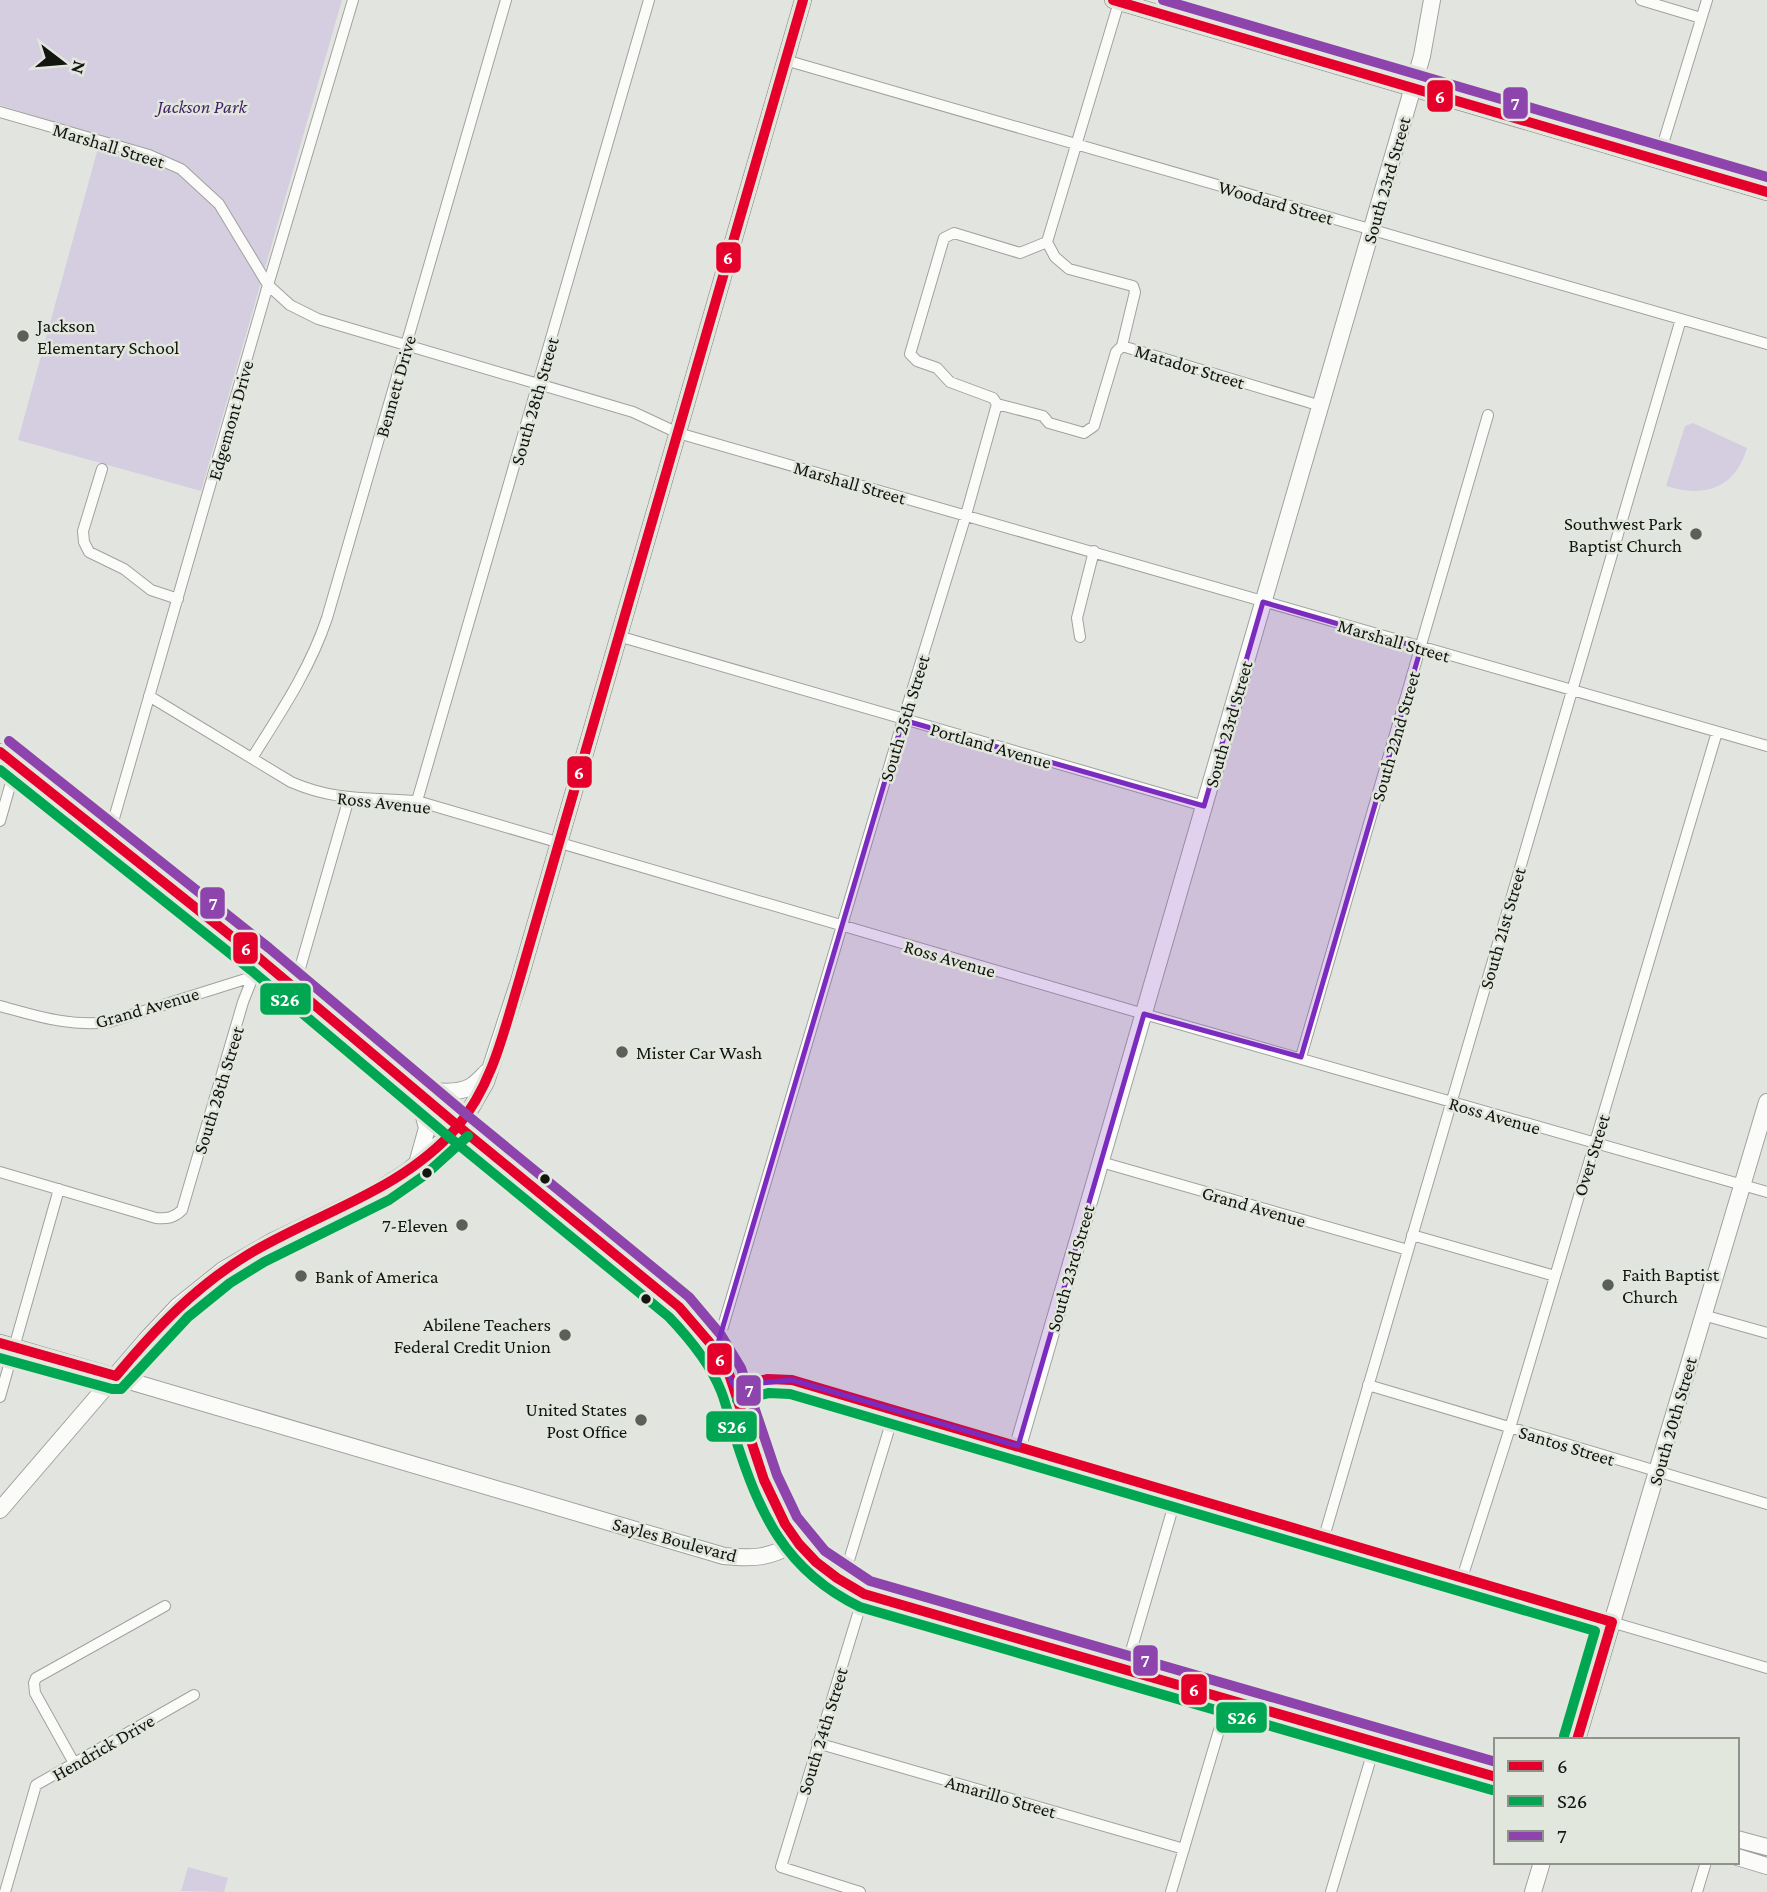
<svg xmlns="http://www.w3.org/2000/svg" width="1767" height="1892" font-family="'Crimson Pro',serif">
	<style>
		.green { fill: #d5cde0 }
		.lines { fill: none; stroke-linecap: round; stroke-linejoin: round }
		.street-casing { stroke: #a0a29e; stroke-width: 12 }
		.secondary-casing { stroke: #a0a29e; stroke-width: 18 }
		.street { stroke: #fbfbfa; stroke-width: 10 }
		.secondary { stroke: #fbfbfa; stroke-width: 16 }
		.bus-1-casing { stroke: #e2e7dd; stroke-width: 16 }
		.bus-2-casing { stroke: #e2e7dd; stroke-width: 16 }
		.bus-3-casing { stroke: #e2e7dd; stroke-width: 16 }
		.bus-1 { stroke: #e4002b; stroke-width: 10 }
		.bus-2 { stroke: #00a651; stroke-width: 10 }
		.bus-3 { stroke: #8e44ad; stroke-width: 10 }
		.marked { fill: #7b2cbf; fill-opacity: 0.2; stroke: #7b2cbf; stroke-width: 5; stroke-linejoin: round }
		.poi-dot { fill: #5b5e59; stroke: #e2e7dd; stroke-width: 2.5 }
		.bus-dot { fill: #131511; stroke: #e2e7dd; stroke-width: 2.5 }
		.labels { text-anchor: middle; stroke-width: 5; stroke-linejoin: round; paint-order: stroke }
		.park-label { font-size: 19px; font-style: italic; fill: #421f65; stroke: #e2e7dd }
		.street-label { font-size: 19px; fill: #131511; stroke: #e2e7dd }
		.poi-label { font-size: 19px; fill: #131511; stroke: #e2e7dd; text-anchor: start }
		.line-badge { stroke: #e2e7dd; stroke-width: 2.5 }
		.badge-label { font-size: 19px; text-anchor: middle; font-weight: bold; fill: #fff }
	</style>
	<rect width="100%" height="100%" fill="#e2e5df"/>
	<!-- green -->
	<path class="green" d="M0,0H342L201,491L18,440L101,137L0,105Z
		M1693,423L1747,448C1735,489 1704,498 1666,486L1685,426Z
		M188,1867L228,1878L224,1892L181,1891Z"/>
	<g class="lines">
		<defs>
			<path id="street" d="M1641,0L1701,18
				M1119,2L1047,242L1055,257L1069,269L1133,286L1135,292L1122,346
				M785,60L1767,344
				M0,112L149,155L181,169L219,204L268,285L290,305L318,319L633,412L678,433L1767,746
				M1658,160L1707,0
				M997,404L1043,416L1049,423L1084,433L1094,426L1116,352L1122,346L1321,406
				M102,469L83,531L84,542L89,552L124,569L151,590L178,599
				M618,636L1204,806
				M1080,637L1077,618L1094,551
				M149,696L291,782C337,802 370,797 417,801L1144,1014L1767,1192
				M252,758C281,712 310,669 327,618L506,0
				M417,801L649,0
				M0,821L16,765
				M108,839L268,285L353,0
				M294,989L349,798
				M0,1006C37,1016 70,1027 109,1022L252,977
				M1301,1057L1488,415
				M1101,1162L1408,1250
				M0,1172L156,1218C167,1219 174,1218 182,1210L243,1002L260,959
				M1412,1235L1555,1276
				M1703,1315L1767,1333
				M716,1350L903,720L966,515L997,404L993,398L950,382L937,368L917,361L910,354L944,238L954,233L1020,253L1047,242
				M1368,1385L1767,1504
				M734,1386L768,1379L792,1380L1767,1668
				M0,1397L59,1189
				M1324,1537L1681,319
				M1462,1578L1510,1428L1717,732
				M842,1583L895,1410
				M1126,1668L1177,1494
				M817,1743L1184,1849
				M74,1763L35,1693L34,1683L36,1678L165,1606
				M5,1892L36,1785L194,1695
				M860,1892L781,1867L864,1594
				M1171,1892L1228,1700
				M1331,1892L1376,1741
				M1697,1892L1706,1862"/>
			<path id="secondary" d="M1113,0L1767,192
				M0,752L260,959L458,1126L679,1307C701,1330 721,1355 734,1385C739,1398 742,1413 746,1426C771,1505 785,1553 864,1594L1376,1741L1496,1777
				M414,1087C430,1091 454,1095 470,1087C476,1084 482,1077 487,1072
				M417,1164L427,1128L418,1093
				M0,1343L724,1556C757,1559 767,1558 797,1543
				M1018,1446L1422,56L1432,0
				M0,1510L146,1340L178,1306L223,1270L271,1242L370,1195L408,1171L446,1138L471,1108L486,1082L519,981L803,0
				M1577,1740L1767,1102
				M1737,1839L1767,1847
				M1737,1857L1767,1866
				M1533,1892L1542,1862"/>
		</defs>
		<!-- street casing -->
		<use href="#street" class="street-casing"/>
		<!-- secondary casing -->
		<use href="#secondary" class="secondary-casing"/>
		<!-- street -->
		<use href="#street" class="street"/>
		<!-- secondary -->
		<use href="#secondary" class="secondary"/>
		<defs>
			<path id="bus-1" d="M1113,0L1767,192
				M0,752L260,959L458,1126L679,1307L710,1343L729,1374L764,1480L785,1524L799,1544L816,1562L837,1578L864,1594L1496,1777
				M0,1343L116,1376
				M116,1376C155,1329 196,1286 249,1254C319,1212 402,1191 457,1127C492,1086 504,1031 519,981L803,0
				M734,1386L768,1379L792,1380L1612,1622L1577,1740"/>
			<path id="bus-2" d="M0,770L251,970L449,1137L669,1317C690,1339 710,1363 721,1391C727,1406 730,1422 735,1437C759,1513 785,1571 860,1607L1492,1790
				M0,1358L112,1389H121L188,1317L230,1283L264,1262L389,1200L425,1175L468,1136
				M737,1400L769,1393L790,1394L1595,1631L1564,1736"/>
			<path id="bus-3" d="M1163,0L1767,177
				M9,741L269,948L467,1115L689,1297L721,1335L741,1368L777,1475L797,1517L825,1551L870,1581L1496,1762"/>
		</defs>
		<!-- bus-1 casing -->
		<use href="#bus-1" class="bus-1-casing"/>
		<!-- bus-2 casing -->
		<use href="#bus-2" class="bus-2-casing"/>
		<!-- bus-3 casing -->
		<use href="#bus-3" class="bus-3-casing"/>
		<!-- bus-1 -->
		<use href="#bus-1" class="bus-1"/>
		<!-- bus-2 -->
		<use href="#bus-2" class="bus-2"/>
		<!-- bus-3 -->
		<use href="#bus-3" class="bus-3"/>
	</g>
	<!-- marked area -->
	<path class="marked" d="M1263,602L1421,648L1301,1057L1144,1014L1018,1446L792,1380L734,1386L716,1350L903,720L1204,806Z"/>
	<!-- markers -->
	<g class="poi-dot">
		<circle cx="23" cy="336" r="7"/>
		<circle cx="1696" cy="534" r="7"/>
		<circle cx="622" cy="1052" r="7"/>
		<circle cx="462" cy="1225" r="7"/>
		<circle cx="301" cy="1276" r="7"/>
		<circle cx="1608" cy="1285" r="7"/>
		<circle cx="565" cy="1335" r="7"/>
		<circle cx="641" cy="1420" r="7"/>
	</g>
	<g class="bus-dot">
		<circle cx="427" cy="1173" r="6"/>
		<circle cx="545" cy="1179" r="6"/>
		<circle cx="646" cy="1299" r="6"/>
	</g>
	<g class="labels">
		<!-- park labels -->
		<g class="park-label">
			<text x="202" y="113">Jackson Park</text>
		</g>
		<!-- street labels -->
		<g class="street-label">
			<text transform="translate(109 145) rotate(17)" y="7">Marshall Street</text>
			<text transform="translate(1386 180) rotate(-74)" y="7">South 23rd Street</text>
			<text transform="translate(1276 202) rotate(16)" y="7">Woodard Street</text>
			<text transform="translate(1190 366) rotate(17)" y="7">Matador Street</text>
			<text transform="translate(395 386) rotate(-74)" y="7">Bennett Drive</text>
			<text transform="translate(534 401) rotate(-74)" y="7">South 28th Street</text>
			<text transform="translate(230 420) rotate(-74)" y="7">Edgemont Drive</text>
			<text transform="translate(850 482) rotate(16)" y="7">Marshall Street</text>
			<text transform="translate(1394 640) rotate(16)" y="7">Marshall Street</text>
			<text transform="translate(904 718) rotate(-73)" y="7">South 25th Street</text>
			<text transform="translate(1228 724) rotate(-74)" y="7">South 23rd Street</text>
			<text transform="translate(1395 736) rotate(-74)" y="7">South 22nd Street</text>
			<text transform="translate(991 745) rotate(16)" y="7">Portland Avenue</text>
			<text transform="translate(384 802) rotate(6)" y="7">Ross Avenue</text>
			<text transform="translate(1502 928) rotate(-74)" y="7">South 21st Street</text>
			<text transform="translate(950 958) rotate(16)" y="7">Ross Avenue</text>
			<text transform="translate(147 1007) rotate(-16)" y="7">Grand Avenue</text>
			<text transform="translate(218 1090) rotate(-73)" y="7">South 28th Street</text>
			<text transform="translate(1495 1115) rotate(16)" y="7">Ross Avenue</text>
			<text transform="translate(1591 1155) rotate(-73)" y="7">Over Street</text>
			<text transform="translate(1254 1206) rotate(16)" y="7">Grand Avenue</text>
			<text transform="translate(1070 1268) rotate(-74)" y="7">South 23rd Street</text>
			<text transform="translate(1672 1421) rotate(-74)" y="7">South 20th Street</text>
			<text transform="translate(1567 1445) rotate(17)" y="7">Santos Street</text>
			<text transform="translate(675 1539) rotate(15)" y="7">Sayles Boulevard</text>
			<text transform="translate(822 1731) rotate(-73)" y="7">South 24th Street</text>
			<text transform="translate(103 1747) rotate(-30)" y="7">Hendrick Drive</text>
			<text transform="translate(1001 1796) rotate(16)" y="7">Amarillo Street</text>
		</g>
		<!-- poi labels -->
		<g class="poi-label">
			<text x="37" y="332">Jackson<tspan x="37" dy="22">Elementary School</tspan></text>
			<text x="1682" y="530" text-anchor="end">Southwest Park<tspan x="1682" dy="22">Baptist Church</tspan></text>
			<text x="636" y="1059">Mister Car Wash</text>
			<text x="448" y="1232" text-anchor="end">7-Eleven</text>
			<text x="1622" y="1281">Faith Baptist<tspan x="1622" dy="22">Church</tspan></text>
			<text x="315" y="1283">Bank of America</text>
			<text x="551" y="1331" text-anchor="end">Abilene Teachers<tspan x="551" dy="22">Federal Credit Union</tspan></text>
			<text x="627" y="1416" text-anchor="end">United States<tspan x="627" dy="22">Post Office</tspan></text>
		</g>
	</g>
	<g class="line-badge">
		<rect x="1426" y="79" width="28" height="34" rx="7" fill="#e4002b"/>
		<rect x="1502" y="86" width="27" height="34" rx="7" fill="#8e44ad"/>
		<rect x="715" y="241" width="27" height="33" rx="7" fill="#e4002b"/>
		<rect x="566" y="755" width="27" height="34" rx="7" fill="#e4002b"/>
		<rect x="199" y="886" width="27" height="34" rx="7" fill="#8e44ad"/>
		<rect x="232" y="931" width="27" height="34" rx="7" fill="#e4002b"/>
		<rect x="259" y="982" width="53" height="34" rx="7" fill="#00a651"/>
		<rect x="706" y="1342" width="27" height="34" rx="7" fill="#e4002b"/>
		<rect x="735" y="1374" width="27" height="33" rx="7" fill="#8e44ad"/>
		<rect x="705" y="1410" width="53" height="33" rx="7" fill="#00a651"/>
		<rect x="1132" y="1644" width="27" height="33" rx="7" fill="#8e44ad"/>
		<rect x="1180" y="1673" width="28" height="33" rx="7" fill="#e4002b"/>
		<rect x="1215" y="1701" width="53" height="33" rx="7" fill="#00a651"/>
	</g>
	<g class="badge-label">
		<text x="1440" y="103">6</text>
		<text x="1515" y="110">7</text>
		<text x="728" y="264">6</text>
		<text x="579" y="779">6</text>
		<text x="213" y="910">7</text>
		<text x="246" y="955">6</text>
		<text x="285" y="1006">S26</text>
		<text x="720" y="1366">6</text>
		<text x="749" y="1397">7</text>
		<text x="732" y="1433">S26</text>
		<text x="1145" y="1667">7</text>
		<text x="1194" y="1696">6</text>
		<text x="1242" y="1724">S26</text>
	</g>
	<!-- legend -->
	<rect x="1494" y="1738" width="245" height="126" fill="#e2e7dd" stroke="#8f938b" stroke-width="2"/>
	<rect x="1508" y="1761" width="35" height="10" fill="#e4002b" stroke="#8f938b" stroke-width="2"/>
	<text x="1557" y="1773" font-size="21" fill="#131511">6</text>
	<rect x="1508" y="1796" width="35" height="10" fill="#00a651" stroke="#8f938b" stroke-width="2"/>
	<text x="1557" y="1808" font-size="21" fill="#131511">S26</text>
	<rect x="1508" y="1831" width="35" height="10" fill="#8e44ad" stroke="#8f938b" stroke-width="2"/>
	<text x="1557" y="1843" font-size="21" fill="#131511">7</text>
	<!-- north arrow -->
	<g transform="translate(63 63) rotate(106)" stroke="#e2e7dd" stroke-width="5" paint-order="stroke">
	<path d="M0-5L12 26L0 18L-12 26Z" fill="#131511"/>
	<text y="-10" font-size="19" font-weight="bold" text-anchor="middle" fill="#131511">N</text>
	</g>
</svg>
